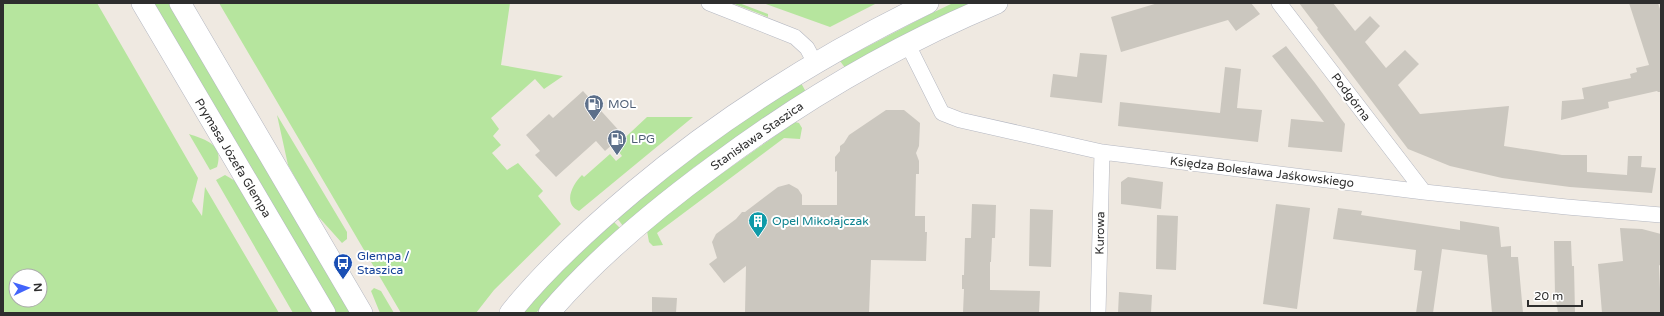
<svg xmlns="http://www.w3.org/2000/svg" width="1664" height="316" font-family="'Varela Round',sans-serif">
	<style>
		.green { fill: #b6e59e; fill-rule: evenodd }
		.building { fill: #cbc7bf }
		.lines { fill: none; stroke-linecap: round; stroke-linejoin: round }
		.street-casing { stroke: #b4b7c1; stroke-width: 16 }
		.secondary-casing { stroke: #b4b7c1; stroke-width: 22 }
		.street { stroke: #fff; stroke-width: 15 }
		.secondary { stroke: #fff; stroke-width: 21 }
		.labels { text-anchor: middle; stroke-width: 4; stroke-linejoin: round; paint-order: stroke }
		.street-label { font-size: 12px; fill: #2e2e2e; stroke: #fff }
		.service-label { font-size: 12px; fill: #4e5e75; stroke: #fff; text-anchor: start }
		.culture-label { font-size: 12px; fill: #0d838f; stroke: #fff; text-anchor: start }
		.transit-label { font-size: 12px; fill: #164399; stroke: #fff; text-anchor: start }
	</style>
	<rect width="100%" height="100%" fill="#efe9e1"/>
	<!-- green -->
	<path class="green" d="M3,3H97L198,178L192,201L202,216L205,187L279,313H3ZM16,276H40V300H16Z
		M153,3H169L350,313H335Z
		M219,3H510L501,65L563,76L544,89L535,79L491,118L499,129L493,136L501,145L492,153L507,170L518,163L543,191L538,196L561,224L494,290L476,313H401Z
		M732,3H739L768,14V17Z
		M763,3H877L830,27Z
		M953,3H974L846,69L840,61L926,16Z
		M801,83L806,92L765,117L693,168L623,226L617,218C677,169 735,124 801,83Z
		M277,115L347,232V239L342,243L316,214L288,165Z
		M647,117H693L579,211C562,203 573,184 582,175L584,177L610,154L616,161L622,156L615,147Z
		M795,122L799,123L802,128L800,139L784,138L657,233L663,245L653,246L649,242L647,231L697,191Z
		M189,134C206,140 224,144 217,167L210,170Z
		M225,175L237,182L313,313H293L216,180Z
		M614,222L620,228L564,283L536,313H522L547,284Z
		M374,288L381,291L394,313H380L371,291Z"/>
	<!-- building -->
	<path class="building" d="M1158,3H1251L1260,14L1236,31L1228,20L1121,52L1111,17Z
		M1299,3H1333L1355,31L1370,16L1380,26L1365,42L1386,68L1405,50L1419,64L1398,85L1420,114L1509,106L1504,146L1562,155H1587V172L1627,175L1628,156H1642L1641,167L1656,168L1652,193L1570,187L1502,178L1450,166L1408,149L1317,29L1318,28Z
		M1629,3H1658L1661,12V92H1658L1657,91L1608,102L1609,108L1561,120L1562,101L1584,99L1582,88L1631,78L1630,74L1637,72L1636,68L1649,65Z
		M1286,46L1315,83L1345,124L1342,152L1288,147L1291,119L1324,122L1272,56Z
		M1080,53L1107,55L1102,103L1050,97L1053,74L1077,77Z
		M1225,67L1241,69L1237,108L1262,110L1258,142L1118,126L1120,102L1220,113Z
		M583,91L623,135L605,151L596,141L556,177L535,155L540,151L526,135L549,114L553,118Z
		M886,110H904L920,123L919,146L916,153L919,161V174H916L915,216H925V232H927L926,261L871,260L869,313H745L746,266L724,283L709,264L717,258L712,242L716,234L736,219L742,212H745L778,187L789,184L798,189L802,195V205H837V171L835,172V157L840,151V146L844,143L849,135Z
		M1128,177L1163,182L1161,209L1121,204V182Z
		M972,204L996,205L995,238H992L991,262H990V290L1040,291L1039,313H963L964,289H962V275H964L965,238H971Z
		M1276,204L1310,208L1297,309L1263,304Z
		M1338,208L1362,211L1361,215L1460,230V221L1499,227L1501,247L1511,246V257H1518L1523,313H1492L1487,255L1442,249L1433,313H1416L1422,271L1414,270L1416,250L1333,239Z
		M1030,209L1053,210L1051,267L1029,266Z
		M1157,215L1178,216L1176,270L1156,269Z
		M1620,228L1642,229L1661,234V266L1659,265L1661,313H1602L1598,264L1623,261Z
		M1554,241H1571L1572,266H1574L1575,313H1558L1555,294Z
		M1119,292L1152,295L1151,313H1118Z
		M652,297L677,298L676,313H652Z"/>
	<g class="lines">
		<defs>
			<path id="street" d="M709,3L795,37L807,48L815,63
				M1279,3L1424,192
				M908,45L942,113L960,120L1102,152L1424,192L1567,207L1661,215
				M1098,313L1102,152"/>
			<path id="secondary" d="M142,3L325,313
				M180,3L362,313
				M510,313C546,268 589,229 633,192C723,116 821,55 928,3
				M549,313C597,257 654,210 714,166C801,101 896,45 997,3"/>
		</defs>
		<!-- street casing -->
		<use href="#street" class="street-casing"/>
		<!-- secondary casing -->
		<use href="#secondary" class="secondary-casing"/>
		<!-- street -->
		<use href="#street" class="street"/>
		<!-- secondary -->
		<use href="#secondary" class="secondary"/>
	</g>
	<!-- icons -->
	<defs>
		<symbol id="fuel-pin" viewBox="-11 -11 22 30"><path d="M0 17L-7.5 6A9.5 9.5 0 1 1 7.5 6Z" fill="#5c6f8a" stroke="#fff"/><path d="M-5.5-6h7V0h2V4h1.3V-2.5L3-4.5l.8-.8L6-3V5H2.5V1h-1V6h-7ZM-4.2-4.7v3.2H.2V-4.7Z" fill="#fff"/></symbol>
		<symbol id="building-pin" viewBox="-11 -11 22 30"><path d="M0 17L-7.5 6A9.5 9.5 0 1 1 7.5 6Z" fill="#0f9aa8" stroke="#fff"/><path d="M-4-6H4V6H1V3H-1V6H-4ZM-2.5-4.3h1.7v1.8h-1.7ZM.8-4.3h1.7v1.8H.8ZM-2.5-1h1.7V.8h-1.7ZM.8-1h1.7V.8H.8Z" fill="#fff"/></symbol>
		<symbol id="bus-pin" viewBox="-11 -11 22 30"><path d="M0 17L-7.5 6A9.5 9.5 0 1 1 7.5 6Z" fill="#1a4fb4" stroke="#fff"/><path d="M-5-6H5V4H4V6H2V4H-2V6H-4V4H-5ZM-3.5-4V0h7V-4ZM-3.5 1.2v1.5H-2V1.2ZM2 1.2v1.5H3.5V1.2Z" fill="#fff"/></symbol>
	</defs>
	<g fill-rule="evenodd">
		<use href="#fuel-pin" x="583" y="93" width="22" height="30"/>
		<use href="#fuel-pin" x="606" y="128" width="22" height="30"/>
		<use href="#building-pin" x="747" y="210" width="22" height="30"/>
		<use href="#bus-pin" x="332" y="252" width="22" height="30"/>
	</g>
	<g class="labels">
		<!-- street labels -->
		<g class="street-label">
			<text transform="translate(1351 97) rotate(53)" y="4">Podgórna</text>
			<text transform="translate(757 136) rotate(-35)" y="4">Stanisława Staszica</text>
			<text transform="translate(233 158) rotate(59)" y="4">Prymasa Józefa Glempa</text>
			<text transform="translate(1262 172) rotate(7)" y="4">Księdza Bolesława Jaśkowskiego</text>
			<text transform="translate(1100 233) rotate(-89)" y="4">Kurowa</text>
		</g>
		<!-- service labels -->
		<g class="service-label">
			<text x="608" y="108">MOL</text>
			<text x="631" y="143">LPG</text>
		</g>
		<!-- culture labels -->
		<g class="culture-label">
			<text x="772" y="225">Opel Mikołajczak</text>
		</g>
		<!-- transit labels -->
		<g class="transit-label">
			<text x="357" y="260">Glempa /<tspan x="357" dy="14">Staszica</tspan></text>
		</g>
	</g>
	<!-- border -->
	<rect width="1664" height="316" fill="none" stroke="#2e2e2e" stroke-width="8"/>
	<!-- north arrow -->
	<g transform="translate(28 288) rotate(86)"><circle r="19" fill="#ffffff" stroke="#ababab"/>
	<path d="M0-3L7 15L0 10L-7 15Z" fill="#4264fb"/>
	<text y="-6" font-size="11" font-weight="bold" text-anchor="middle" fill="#2e2e2e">N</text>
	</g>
	<!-- scale -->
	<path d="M1528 300v6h54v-6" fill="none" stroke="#2e2e2e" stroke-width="2"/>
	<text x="1534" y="300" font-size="12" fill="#2e2e2e" stroke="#ffffff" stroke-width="3" paint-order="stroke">20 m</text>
</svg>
